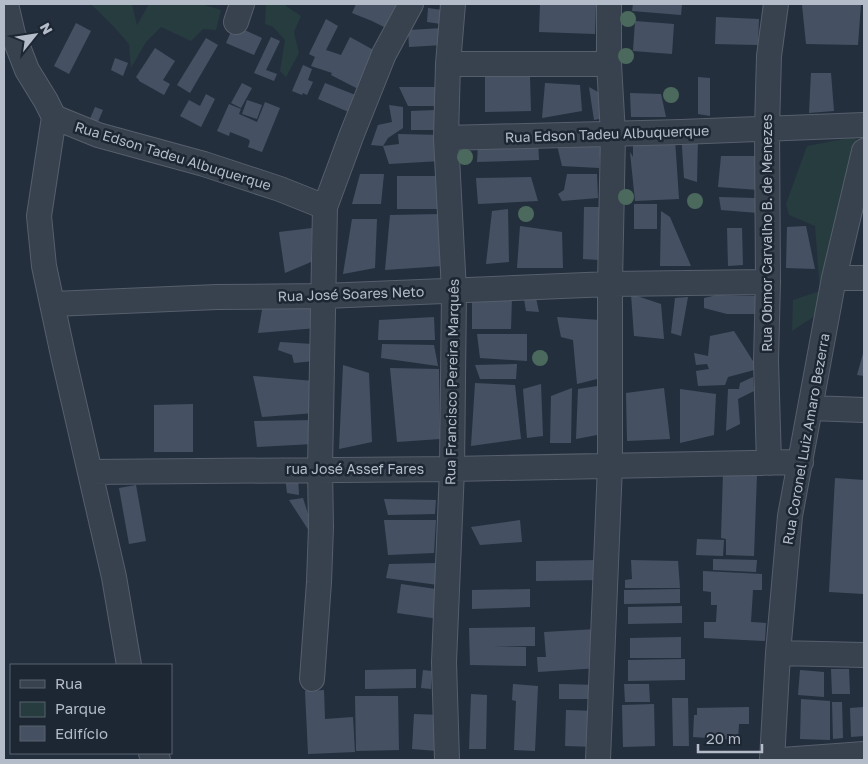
<svg xmlns="http://www.w3.org/2000/svg" width="868" height="764" font-family="'Golos Text',sans-serif">
	<style>
		.green { fill: #263c3f }
		.building { fill: #455162 }
		.lines { fill: none; stroke-linecap: round; stroke-linejoin: round }
		.minor-casing { stroke: #565f6c; stroke-width: 26 }
		.minor { stroke: #38414e; stroke-width: 24 }
		.tree { fill: #4b6a5d }
		.labels { text-anchor: middle; stroke-width: 5; stroke-linejoin: round; paint-order: stroke }
		.street-label { font-size: 14px; fill: #b4bcc9; stroke: #1d2633 }
	</style>
	<rect width="100%" height="100%" fill="#242f3e"/>
	<!-- green -->
	<path class="green" d="M91,4H132L137,25L149,4H201L221,10L216,30L203,29L191,41L161,27L146,42L131,68L129,44L114,27Z
		M266,4H286V6L301,16L294,32L299,53L286,77L280,71L285,40L273,27L265,24Z
		M854,137L858,142L821,312L792,331L793,300L820,291L815,226L789,215L786,204L807,146Z"/>
	<!-- building -->
	<path class="building" d="M356,4H401L388,29L372,21L352,13Z
		M540,4H596L595,34L539,32Z
		M633,4H682L681,15L632,11Z
		M861,4L858,45L806,44L802,5Z
		M428,8L443,10L441,24L427,22Z
		M716,17L759,19L758,45L715,44Z
		M326,19L338,26L326,50L341,55L350,37L379,53L360,90L331,75L332,73L311,66L315,57L309,54Z
		M635,21L674,24L672,54L633,51Z
		M76,23L91,31L69,74L54,66Z
		M234,25L262,38L254,55L226,43Z
		M443,28V45L409,47L408,30Z
		M271,37L280,41L266,70L277,74L274,81L254,73Z
		M206,38L218,45L190,93L177,85Z
		M155,48L175,61L163,80L170,84L164,95L139,81V80L136,77Z
		M115,58L128,63L123,76L111,70Z
		M303,65L312,69L308,80L313,82L307,95L303,93L302,95L292,91Z
		M811,73H831L834,111L809,113Z
		M485,76L530,77L531,111L485,112Z
		M698,77L710,78V116L698,114Z
		M242,83L252,88L241,108L231,103Z
		M325,83L358,96L351,113L318,99Z
		M545,83L580,85L582,111L542,118Z
		M399,87H443L438,106H408Z
		M589,87L598,92L604,118L594,120Z
		M630,93L661,94L666,117H631Z
		M206,94L215,99L201,127L180,116L189,100L200,106Z
		M247,100L262,105L257,119L242,114Z
		M265,102L280,108L262,152L248,147L250,141L248,139L230,132L229,136L217,131L229,104L241,109L239,114L257,122Z
		M389,105L403,107V128L388,138L383,146L371,145L378,125L392,122Z
		M95,107L103,110L97,124L89,121Z
		M436,110L438,130H411V111Z
		M681,132L698,137L697,182L684,178Z
		M398,134L442,135L441,161L389,164L383,146L399,144Z
		M633,139H675L679,199L635,201L630,152L633,157Z
		M538,141L539,160L477,162L478,145Z
		M556,141L601,144L599,168L562,166Z
		M721,156H758V190L718,187Z
		M360,174H384L381,204H352Z
		M567,174H597L598,198L562,201L558,194L564,190Z
		M397,176H442L440,209H397Z
		M531,177L538,201L478,204L476,178Z
		M719,197L755,198L758,213L721,210Z
		M634,204H657V229H634Z
		M584,207H603L600,260L583,259Z
		M508,209L509,262L486,264L492,211Z
		M661,211L670,217L691,266H660Z
		M441,214L443,266L385,270L390,215Z
		M352,219H377L375,268L343,274Z
		M520,226L562,232L563,268H517Z
		M806,226L815,269L786,268L787,227Z
		M312,228L311,262L285,273L279,232Z
		M727,228H742L743,265L728,266Z
		M631,294L661,304L664,339L634,336Z
		M717,295L756,296L755,314H727L704,308V298Z
		M512,297L511,329H472V299Z
		M688,297L681,336L671,333L675,298Z
		M536,298L539,312L526,311L524,299Z
		M263,304L312,305L317,328L258,333Z
		M434,317L435,340H378L379,320Z
		M557,317L600,320L597,379L577,384L573,340L561,337Z
		M734,331L758,369L728,377L725,385L698,386L696,371L709,369L707,364L696,365L694,353L708,356L710,336Z
		M477,334H527V361L480,358Z
		M280,342L313,344L314,361L294,363L292,355L278,350Z
		M382,344L434,345L438,366L381,358Z
		M864,350V376L857,375Z
		M517,364L516,379H480L475,365Z
		M343,365L369,373L372,442L339,449Z
		M390,368L439,369L440,439L397,442Z
		M253,376L314,381L315,413L262,417Z
		M753,377L754,391L738,399L740,424L726,431L728,389H739L740,383Z
		M475,383L515,385L521,439L471,446Z
		M541,384L543,436L527,438L523,389Z
		M597,386V435L576,439L578,389Z
		M572,388L571,443H550L551,396Z
		M664,388L670,439L627,441L626,393Z
		M680,389L716,394L714,435L680,443Z
		M193,404V452H154V405Z
		M317,420L313,444L257,447L254,421Z
		M723,473L757,474L754,556L726,555V539L721,538Z
		M298,475L299,495L287,493L285,477Z
		M835,478L864,480V594L829,592Z
		M136,485L146,541L129,544L119,488Z
		M303,498L315,536L311,534L289,500Z
		M384,499L436,500L435,514L388,515Z
		M384,520H436L434,553L388,555Z
		M520,520L522,542L480,545L471,527Z
		M697,539L724,540L723,556L696,555Z
		M713,559L757,560L756,572L713,570Z
		M601,560V580L536,581V561Z
		M631,560L678,561L680,588H625V580L632,579Z
		M438,563V585L386,578L389,564Z
		M703,571L762,574V590H753L751,622L766,623L765,641L704,638V622H716L717,605H711V592L703,591Z
		M401,584L443,590L439,619L397,613Z
		M530,589V607L472,609V590Z
		M680,589V603L624,604V590Z
		M682,606V623L628,624V607Z
		M535,627V646H493L526,647V666L470,665L469,628Z
		M597,629L599,668L538,672L537,657H546L544,632Z
		M681,637V658H630V638Z
		M685,659V680L628,681V660Z
		M416,669V688L365,689V670Z
		M831,669H849L850,694H832Z
		M423,670L432,671L431,689L421,688Z
		M800,670L824,672V697L798,695Z
		M513,684L538,686L535,751L514,750L516,701L512,700Z
		M559,684L597,685V699H559Z
		M624,684H649L650,702H625Z
		M324,690L325,719L353,717L355,752L308,754L305,691Z
		M471,694L487,695L486,749H469Z
		M355,696H398L399,750L356,751Z
		M672,698H688L689,746H673Z
		M801,699L830,701V740L800,739Z
		M832,702H842L843,738L833,739Z
		M654,704L655,746L623,747L622,705Z
		M749,707V724H739L738,740L693,737L694,715H697V708Z
		M864,707V736L851,737L850,708Z
		M566,710L598,711L597,747L565,746Z
		M414,714L440,715L437,751L412,749Z"/>
	<g class="lines">
		<defs>
			<path id="minor" d="M6,4L13,34L27,70L46,101L54,117L98,135L204,164L280,189L325,207
				M236,22L242,4
				M448,64H609
				M54,117L39,216L44,266L63,355L114,577L129,665
				M446,138L681,132L864,125
				M834,278H864
				M53,304L217,297L324,296L610,284L768,282
				M810,408L864,410
				M769,463L766,361L768,282L767,129L769,56L776,4
				M90,472L452,469L801,462
				M778,653L864,655
				M312,679L319,582L321,527L320,469L325,207L352,134L384,54L411,4
				M151,753L158,760
				M447,760L444,662L452,469L454,291L446,138L448,64L453,4
				M598,760L610,465V284L613,134L609,64V4
				M772,760L778,653L790,516L834,278L864,151
				M782,760L864,754"/>
		</defs>
		<!-- minor casing -->
		<use href="#minor" class="minor-casing"/>
		<!-- minor -->
		<use href="#minor" class="minor"/>
	</g>
	<!-- trees -->
	<g class="tree">
		<circle cx="628" cy="19" r="8"/>
		<circle cx="626" cy="56" r="8"/>
		<circle cx="671" cy="95" r="8"/>
		<circle cx="465" cy="157" r="8"/>
		<circle cx="626" cy="197" r="8"/>
		<circle cx="695" cy="201" r="8"/>
		<circle cx="526" cy="214" r="8"/>
		<circle cx="540" cy="358" r="8"/>
	</g>
	<g class="labels">
		<!-- street labels -->
		<g class="street-label">
			<text transform="translate(607 134) rotate(-2)" y="5">Rua Edson Tadeu Albuquerque</text>
			<text transform="translate(173 156) rotate(17)" y="5">Rua Edson Tadeu Albuquerque</text>
			<text transform="translate(767 233) rotate(-90)" y="5">Rua Obmor Carvalho B. de Menezes</text>
			<text transform="translate(351 294) rotate(-2)" y="5">Rua José Soares Neto</text>
			<text transform="translate(452 382) rotate(-89)" y="5">Rua Francisco Pereira Marquês</text>
			<text transform="translate(806 439) rotate(-80)" y="5">Rua Coronel Luiz Amaro Bezerra</text>
			<text x="355" y="474">rua José Assef Fares</text>
		</g>
	</g>
	<!-- border -->
	<rect width="868" height="764" fill="none" stroke="#b4bcc9" stroke-width="10"/>
	<!-- legend -->
	<rect x="10" y="664" width="162" height="90" fill="#1d2633" stroke="#59626f"/>
	<rect x="20" y="680" width="25" height="8" fill="#38414e" stroke="#59626f"/>
	<text x="55" y="689" font-size="15" fill="#b4bcc9">Rua</text>
	<rect x="20" y="702" width="25" height="15" fill="#263c3f" stroke="#59626f"/>
	<text x="55" y="714" font-size="15" fill="#b4bcc9">Parque</text>
	<rect x="20" y="726" width="25" height="15" fill="#455162" stroke="#59626f"/>
	<text x="55" y="739" font-size="15" fill="#b4bcc9">Edifício</text>
	<!-- north arrow -->
	<g transform="translate(35 35) rotate(60)" stroke="#1d2633" stroke-width="4" paint-order="stroke">
	<path d="M0-4L9 19L0 12L-9 19Z" fill="#b4bcc9"/>
	<text y="-8" font-size="14" font-weight="bold" text-anchor="middle" fill="#b4bcc9">N</text>
	</g>
	<!-- scale -->
	<path d="M698 744v8h64v-8" fill="none" stroke="#b4bcc9" stroke-width="2.5"/>
	<text x="706" y="744" font-size="15" fill="#b4bcc9" stroke="#1d2633" stroke-width="4" paint-order="stroke">20 m</text>
</svg>
